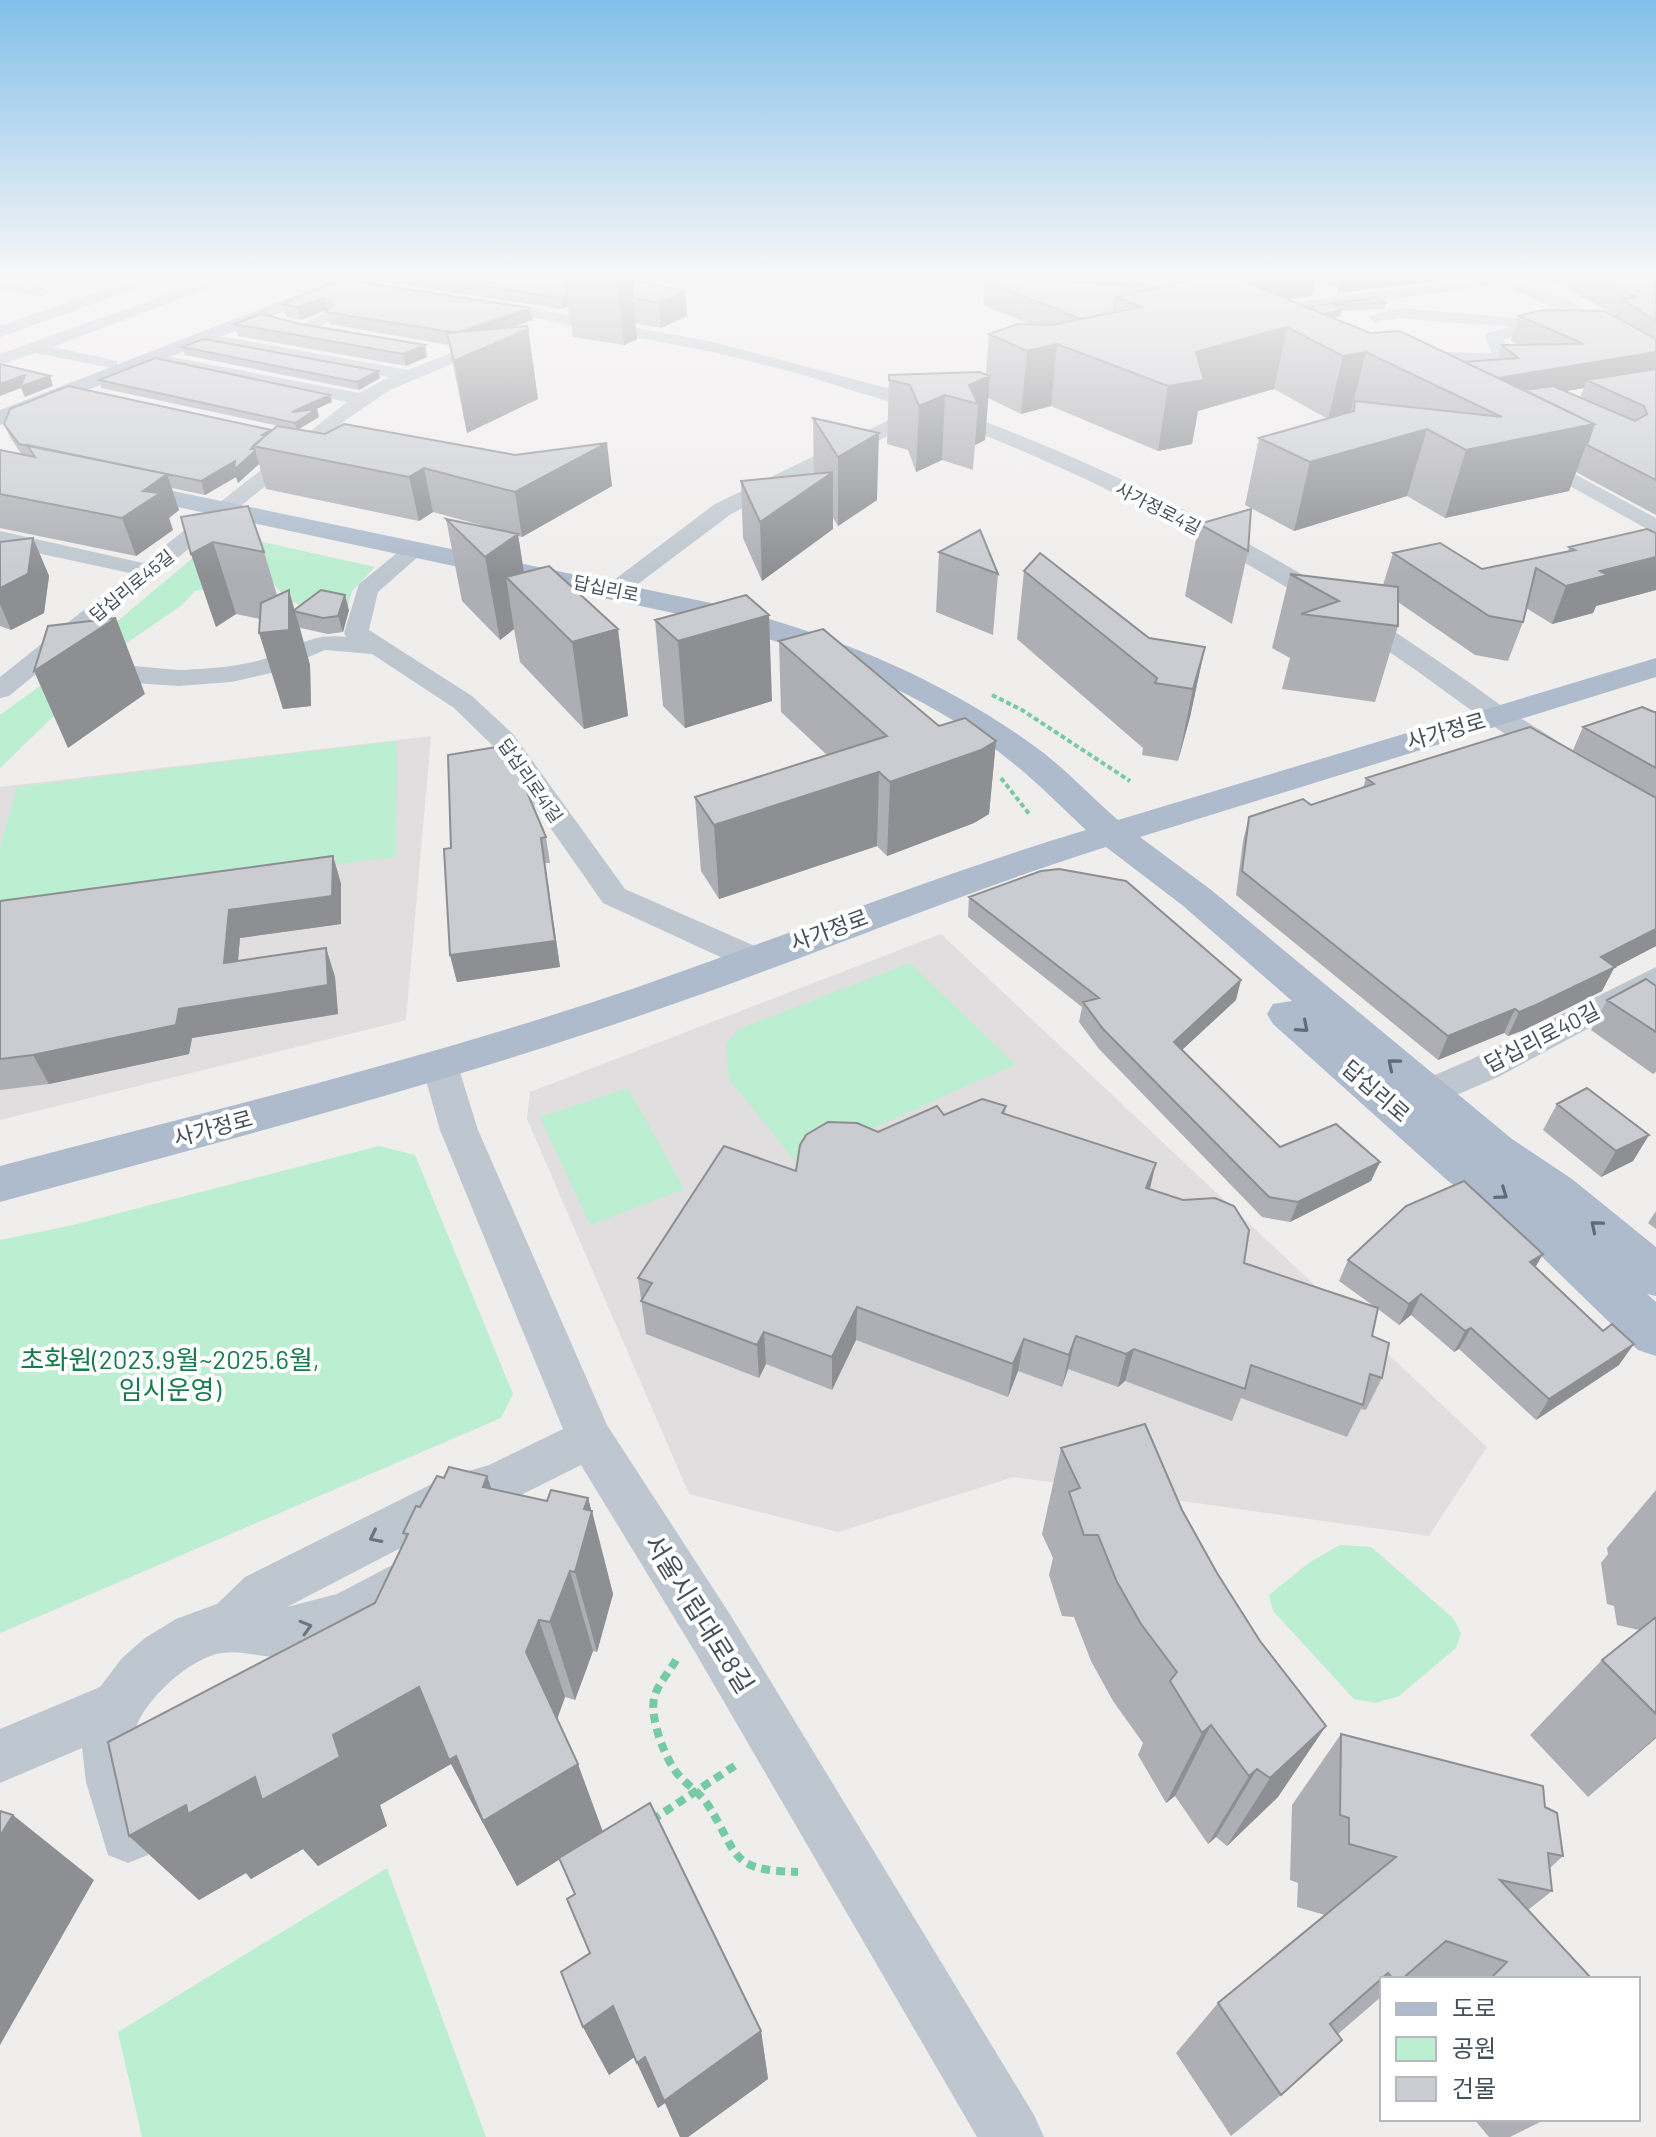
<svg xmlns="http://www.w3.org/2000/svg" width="1656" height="2137" font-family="Barlow,'Noto Sans KR',sans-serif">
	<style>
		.education { fill: #e1dedf }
		.green { fill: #bceed1 }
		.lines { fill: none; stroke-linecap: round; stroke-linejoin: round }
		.path-far1 { stroke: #75cba4; stroke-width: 4; stroke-dasharray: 5 3; stroke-linecap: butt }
		.path { stroke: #75cba4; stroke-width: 8; stroke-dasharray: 9 6; stroke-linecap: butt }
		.minor { fill: #bec7cf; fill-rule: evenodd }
		.major { fill: #adbbcc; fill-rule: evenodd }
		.wall { fill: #aeafb5; fill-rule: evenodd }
		.shaded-wall { fill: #8d8f93 }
		.building { fill: #caccd2; stroke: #8d8f93; stroke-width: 2 }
		.oneway { stroke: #606b76 }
		.oneway2 { stroke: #6a747d }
		.labels { text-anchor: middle; stroke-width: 8; stroke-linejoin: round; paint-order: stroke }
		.far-street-label { font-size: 18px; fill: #46505a; stroke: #fff }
		.street-label { font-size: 22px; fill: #46505a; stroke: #fff }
		.near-park-label { font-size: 26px; fill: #187a4e; stroke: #fff }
		.near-street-label { font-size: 26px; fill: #46505a; stroke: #fff }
	</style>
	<rect width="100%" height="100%" fill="#f0eded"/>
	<!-- education -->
	<path class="education" d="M431,736L406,1020L0,1120V787Z
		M941,934L1487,1447L1429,1536L1014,1477L838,1532L689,1494L527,1119L530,1092Z"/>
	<!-- green -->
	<path class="green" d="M259,541L375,567L352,591L348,605C309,606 291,614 270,577L195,591L182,605L121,647L83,650L207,546Z
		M90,681L0,768V715L45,682Z
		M397,741L396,857L0,906V847L17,787Z
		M910,963L1015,1064L797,1163L729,1079L726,1044L739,1029Z
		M628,1088L684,1189L590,1225L540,1117Z
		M379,1146L415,1155L513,1394L501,1418L0,1633V1240L73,1225Z
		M1340,1545L1371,1547L1453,1618L1461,1633L1456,1648L1399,1696L1376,1703L1354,1699L1273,1611L1269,1595L1310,1562Z
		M387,1868L486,2137H142L118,2032Z"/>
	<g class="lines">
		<!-- path-far1 -->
		<path class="path-far1" d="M992,695L1022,710L1130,781
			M1001,778L1030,815"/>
		<!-- path -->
		<path class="path" d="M676,1660C670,1671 657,1685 654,1698C650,1718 663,1752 674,1769C683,1783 699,1791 708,1805C740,1856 728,1870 798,1872
			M652,1820L736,1765"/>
		<!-- minor -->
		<path class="minor" d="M218,276H240L53,347L117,361V369L35,353L0,365V354Z
			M292,276C314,275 372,274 388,287L380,292L300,281Z
			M635,276H653L602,309H590V303Z
			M1491,276H1534L1523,281L1591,312L1656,356V369L1579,320L1503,284L1254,318L1246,313L1254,308Z
			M0,279L48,289L50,292L42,297L0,289Z
			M129,281L137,286L135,289L0,337V326Z
			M482,299L713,342L940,402L942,406C1141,476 1334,582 1503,707C1521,720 1561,739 1572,756L1568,762H1548C1493,729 1442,687 1388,651C1244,557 1092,472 930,415L731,514L622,596H606L602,591L606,586L715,504L912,409L797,373L713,352L476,307V301Z
			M1399,308L1564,322L1572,327L1564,332L1535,330L1504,340L1511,357L1497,364L1406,360L1397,355L1400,351L1492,353L1485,337L1488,333L1510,327L1399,318L1376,322L1368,317Z
			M325,313L333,318L321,326L349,331V339L303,333L294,328Z
			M203,333L408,370L493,336H505L508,340L390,390L347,419L9,696L0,698V677L130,573L0,545V531L143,563L347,402L156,362L147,357L150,353L359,393L389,377L197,342L194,338Z
			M1532,451L1656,518V534L1525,461L1522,457L1525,453Z
			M416,542L427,549L378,592L369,630L472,696L513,734L625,889L764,950L769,958L764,966L752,969L740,966L603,903L493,746L454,708L372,654L325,650L271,673L231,682L179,686L89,680L76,672C87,656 163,671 185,670C211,668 239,667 264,659C297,647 310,633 346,637L344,633L359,584L408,544Z
			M1656,967V992L1498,1077L1440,1102L1427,1106L1414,1102L1409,1093L1414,1084L1472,1059Z
			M440,1053L453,1057L458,1066L478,1130L607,1425L731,1616L1034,2115L1044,2137H977L695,1652L581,1465L513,1499L468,1513L287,1607L337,1594L419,1551L436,1558L443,1575C441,1580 439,1588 436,1592C417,1615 316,1655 286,1657C261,1659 237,1647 213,1655C186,1664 158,1690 143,1713C119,1749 149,1796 155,1832C156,1839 151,1848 148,1855L128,1863L108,1855L86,1782L82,1748L0,1783V1729L100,1687L122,1658L145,1638L176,1619L217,1604L245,1577L442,1479L489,1465L563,1429L440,1130L422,1066L427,1057Z"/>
		<!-- major -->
		<path class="major" d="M346,276H372L0,425V410Z
			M0,455L711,603C824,631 935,675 1030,743C1062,765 1089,795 1118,820L1656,658V677L1140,837L1210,889L1512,1139L1572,1179L1656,1247V1296L1647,1294L1656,1302V1356L1638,1350L1506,1222L1448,1181L1273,1024L1267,1014L1273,1004L1292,1001L1182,905L1106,847C956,894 811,957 662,1008C445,1084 222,1141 0,1202V1166C213,1110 427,1059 635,988C786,936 933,876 1086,830C1061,807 1036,781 1009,760C926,691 809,649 706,620L0,469Z"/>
	</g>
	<!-- wall -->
	<path class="wall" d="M370,276H631L632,280L685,291L687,316L661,328L635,323L637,339L624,345L573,337L568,306L562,309L371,280Z
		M1072,276H1486L1337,293V288L1327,283L1315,281L1312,296L1288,300L1307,307L1377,298L1386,303L1384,309L1341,311L1340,316L1333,318L1370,333L1464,362L1498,360L1502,345H1520L1511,341L1519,316H1615L1616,315L1542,276H1656V515L1576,472L1569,491L1445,518L1407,496L1294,531L1245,505L1259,438L1328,419L1274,389L1198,411L1192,444L1158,451L1051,406L1021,414L988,398L985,440L975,445L973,470L942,460L916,472L908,450L887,444L889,380L986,374L989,334L1030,324L983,305L985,281L1086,283ZM1584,388L1580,397L1566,391Z
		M341,279L530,308L532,320L512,327L528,329L538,399L467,433L449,345L329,324L327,310L301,320L286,317L283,304Z
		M234,324L427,357L406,366L238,336Z
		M182,347L380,378L359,390L185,355Z
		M99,380L332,402L316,409H317L319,417L298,430L612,486L522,537L518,536L524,572L618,629L628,716L584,729L520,662L514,629L500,640L462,601L446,519L499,530L433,512L419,521L266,489L259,464L238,483L236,477L205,495L172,488L179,510L169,518L173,530L136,556L0,528V450L22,455L10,437L4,424L271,430L279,426L101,388Z
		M813,418L877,500L838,526L833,518V529L762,581L743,538L741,481L814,474Z
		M181,517L264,552L277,595L295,610H349L343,632L328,634L300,628L310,665L311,706L283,709L260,619L236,614L216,627L191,554Z
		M1199,524L1248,551L1232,624L1185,596Z
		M1656,533V590L1596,606L1593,613L1552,624L1526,608L1523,622L1508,661L1475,655L1398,602V626L1375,702L1282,689L1290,658L1272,648L1290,574L1383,585L1393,553L1482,569L1568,552L1569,547Z
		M33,538L49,576L44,613L11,630L0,626V542Z
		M939,552L998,574L993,635L936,612Z
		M1024,571L1149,638L1205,647L1190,717L1178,761L1142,755L1143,748L1017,639Z
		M655,620L772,701L685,728L663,706Z
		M779,641L939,726L996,741L989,814L974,823L887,856L877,846L719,899L701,871L695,797L827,755L781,712Z
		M1654,712H1656V798L1573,750L1583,727Z
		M1366,778L1656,798V946L1614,968L1602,991L1524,1030L1508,1036L1504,1033L1438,1060L1236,895L1243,841L1249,817L1311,805L1363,788Z
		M546,837L550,863H545L560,967L457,982L450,955L444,849Z
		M333,856L341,884V924L240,938L238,961L326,948L335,977L338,1014L192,1038L189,1054L49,1084L0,1090V901Z
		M969,897L1236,1000L1182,1050L1280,1147L1371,1181L1290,1222L1262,1217L1099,1049L1079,1022L1082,1007L968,917Z
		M1656,986V1072L1653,1074L1591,1030L1607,1000Z
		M1557,1104L1649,1135L1633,1161L1601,1177L1543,1130Z
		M1006,1106L1005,1113L1150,1189L1244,1263L1375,1307L1339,1281L1348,1260L1535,1267L1619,1365L1536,1420L1459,1349L1454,1352L1411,1315L1399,1325L1378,1309L1372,1336L1382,1378L1366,1410L1361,1409L1347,1437L1241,1398L1232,1421L1125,1381L1118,1387L1068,1369L1062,1387L1018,1371L1008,1397L856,1340L832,1390L766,1364L759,1378L646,1334L638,1278L796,1171L878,1132L944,1115Z
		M1656,1211V1229L1648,1223Z
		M1145,1424L1278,1797L1227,1846L1216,1837L1208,1844L1175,1796L1166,1803L1138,1755L1143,1743L1113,1701L1091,1661L1074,1617L1062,1616L1049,1575L1053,1558L1042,1534L1061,1448Z
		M492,1489L547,1501L588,1498L613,1594L597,1652L593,1651L575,1700L565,1697L557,1719L603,1832L761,2031L768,2079L688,2137H680L665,2103L658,2108L634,2057L609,2075L583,2027L590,1953L575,1894L560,1859L517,1886L451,1764L380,1805L387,1826L318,1866L303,1849L251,1879L246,1873L199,1900L129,1836L375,1603L406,1538L403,1533L420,1507Z
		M1656,1490V1738L1588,1797L1530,1735L1602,1660L1639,1630L1617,1625L1614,1606L1607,1604L1601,1563L1608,1554L1607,1548Z
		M1341,1734L1545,1807L1563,1856L1550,1868L1552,1891L1528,1910L1592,1979H1382V1996L1338,2034L1281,2095L1231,2136L1176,2053L1218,2003L1325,1915L1297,1907L1298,1883L1290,1880L1292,1805Z
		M1474,2119H1546L1510,2137H1489Z"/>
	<!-- shaded-wall -->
	<path class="shaded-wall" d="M625,276H631L637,339L624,345L617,279Z
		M1253,276H1316L1312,296L1272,302L1235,278Z
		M1341,276H1486L1337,293Z
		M685,291L687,316L661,328L659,303Z
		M567,295L568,306L562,309L561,298Z
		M324,298L327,310L301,320L298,307Z
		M530,308L532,320L458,346L456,333Z
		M1342,310L1340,316L1298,326L1299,319Z
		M1287,327L1274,389L1198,411L1192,444L1158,451L1168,386L1196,352Z
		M528,329L538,399L467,433L454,361Z
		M1057,344L1051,406L1021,414L1027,351Z
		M425,345L427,357L406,366L403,354Z
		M1366,352L1350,415L1328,419L1343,356Z
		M1656,352V376L1586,380L1584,388L1503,402L1466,384Z
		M378,371L380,378L359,390L357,382Z
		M25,375L50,376L53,386L25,397L21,388L0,396V384Z
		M990,376L985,440L975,445L978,404L969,385Z
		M330,395L332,402L294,419L292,412Z
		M945,395L942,460L916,472L919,406Z
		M317,409L319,417L297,430L295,423Z
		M1594,424L1569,491L1445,518L1466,450Z
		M1427,429L1407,496L1294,531L1310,462Z
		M879,433L877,500L838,526V457Z
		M607,443L612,486L522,537L515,492Z
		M254,447L259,464L238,483L236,477L205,495L201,481L235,461Z
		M424,468L433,512L419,521L409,477Z
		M833,472V529L762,581L760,522Z
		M167,474L179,510L169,518L173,530L136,556L122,518L143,491Z
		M518,534L528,600L506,577L514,629L500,640L485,557Z
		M33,538L49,576L44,613L11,630L0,604V588Z
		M213,542L236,614L216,627L191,554Z
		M1656,557V590L1596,606L1593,613L1552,624L1566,586L1600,571Z
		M289,590L310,665L311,706L283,709L259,633Z
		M345,595L349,610L343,632L338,616Z
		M769,615L772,701L685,728L678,641Z
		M116,618L145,694L68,748L34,671Z
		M618,629L628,716L584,729L572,642Z
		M1205,647L1190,717L1178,761L1193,689Z
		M996,741L989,814L974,823L887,856L890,782Z
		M879,772L877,846L719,899L714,825Z
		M541,838L560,967L457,982L450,955Z
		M333,856L341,884V924L240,938L235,992L224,963L229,910Z
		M1656,929V946L1614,968L1602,991L1524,1030L1508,1036L1519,1012L1601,957Z
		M326,948L335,977L338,1014L192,1038L189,1054L49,1084L33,1055L179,1009Z
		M1241,980L1236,1000L1169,1062L1174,1042Z
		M1515,1009L1504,1033L1438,1060L1448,1036Z
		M1649,1135L1633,1161L1601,1177L1616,1151Z
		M1380,1162L1371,1181L1290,1222L1298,1202Z
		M1156,1163L1148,1197L1146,1188Z
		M1543,1254L1531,1275L1530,1262Z
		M1421,1294L1411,1315L1399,1325L1409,1304Z
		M857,1307L856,1340L832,1390V1357Z
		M1471,1328L1459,1349L1454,1352L1465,1331Z
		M764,1332L766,1364L759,1378L757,1345Z
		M1076,1336L1068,1369L1062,1387L1069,1355Z
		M1024,1339L1018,1371L1008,1397L1013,1364Z
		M1634,1344L1619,1365L1536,1420L1549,1399Z
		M1134,1349L1125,1381L1118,1387L1126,1354Z
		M487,1476L516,1560L483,1487Z
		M588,1498L592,1513V1511L613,1594L597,1652L575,1572L584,1509Z
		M570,1571L593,1651L575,1700L550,1622Z
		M539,1620L565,1697L554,1728L526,1652Z
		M419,1687L578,1764L603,1832L517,1886L451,1764L380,1805L387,1826L318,1866L303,1849L251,1879L246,1873L199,1900L129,1836L186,1805L333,1735Z
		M1211,1725L1175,1796L1166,1803L1202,1733Z
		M1326,1726L1278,1797L1227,1846L1270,1778Z
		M1656,1737V1738L1588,1797Z
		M1257,1769L1216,1837L1208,1844L1249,1776Z
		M13,1815L94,1880L0,2045V1836Z
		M613,2006L636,2056L609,2075L583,2027Z
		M761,2031L768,2079L688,2137H680L665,2103L658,2108L637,2063L645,2057Z"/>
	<!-- building -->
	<path class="building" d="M414,276H565L567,295L561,298Z
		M597,276H625L617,279Z
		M1122,276H1209L1116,297L1114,312L1081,319L985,281L986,277L1144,286Z
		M1209,276H1253L1235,278L1370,333L1400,331L1594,424L1466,450L1427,429L1310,462L1259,438L1354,411L1355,401L1502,417L1366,352L1343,356L1287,327L1196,352L1204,380L1168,386L1057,344L1027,351L989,334L1018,324L1052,325L1142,307L1116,297Z
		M1278,276H1296L1277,278Z
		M1594,276H1656V321L1622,299L1636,297Z
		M341,279L530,308L460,332H451L326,312L333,305L324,298L298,307L283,304Z
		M632,280L685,291L659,303L633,298Z
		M1377,298L1386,303L1333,305L1342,310L1323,314L1307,307Z
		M1543,310L1605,311L1656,339V352L1498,378L1464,362L1518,358L1502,345L1584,344L1519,316Z
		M261,314L300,324L425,345L403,354L234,324Z
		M527,326L528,329L454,361L447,333Z
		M204,339L378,371L357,382L182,347Z
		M155,358L330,395L292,412L317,409L295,423L99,380Z
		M0,364L50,376L20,387L25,375L0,384Z
		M1656,369V480L1587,445L1594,424L1524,390L1553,386L1635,421L1647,414L1644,406L1586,380Z
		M979,372L990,376L969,385L978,404L945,395L919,406L910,385L889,380V375Z
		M68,386L271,430L262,435L265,436L251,449H254L255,451L234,470L235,461L201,481L19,444L4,424L10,409Z
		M813,418L879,433L838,457Z
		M344,424L515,455L607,443L515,492L424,468L409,477L253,446L277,426L325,434Z
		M27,445L167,474L143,491L160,493L122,518L0,494V450L35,457Z
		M833,472L760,522L741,481Z
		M248,506L264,552L213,542L191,554L181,517Z
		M1251,509L1248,551L1199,524Z
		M446,519L518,534L485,557Z
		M1647,529L1656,533V557L1600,571L1608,575L1566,586L1536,568L1523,622L1489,616L1393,553L1440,543L1482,569L1575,550L1569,547Z
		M980,530L998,574L939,552Z
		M33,538L28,574L0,588V542Z
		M1040,553L1149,638L1205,647L1193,689L1155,683L1157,678L1024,571Z
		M549,566L618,629L572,642L506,577Z
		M1290,574L1398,587V626L1301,614L1339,601Z
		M289,590V630L259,633L261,603Z
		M321,590L345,595L338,616L323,618L293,611Z
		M746,595L769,615L678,641L655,620Z
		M116,618L34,671L48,626Z
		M823,629L939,726L965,718L996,741L981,750L890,782L879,772L714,825L695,797L887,736L779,641Z
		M1642,707L1654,712H1656V768L1583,727Z
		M1530,727L1656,798V929L1601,957L1615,967L1536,1005L1519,1012L1515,1009L1448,1036L1242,871L1249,817L1303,799L1311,805L1374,784L1366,778Z
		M496,747L519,773L546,837L541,838L555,941L450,955L444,849L451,848L448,755Z
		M333,856L332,896L229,910L224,963L326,948L328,985L179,1009L176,1025L33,1055L0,1059V901Z
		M1059,869L1126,881L1241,980L1174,1042L1280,1147L1336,1124L1380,1162L1298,1202L1269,1197L1103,1029L1083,1002L1099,998L969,897L1041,871Z
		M1646,979L1656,986V1032L1607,1000Z
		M1587,1088L1649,1135L1616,1151L1557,1104Z
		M982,1099L1006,1106L1002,1113L1156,1163L1146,1188L1183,1200L1215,1198L1234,1206L1249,1230L1244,1263L1378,1308L1372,1336L1389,1343L1382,1378L1370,1374L1363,1405L1251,1365L1245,1389L1134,1349L1126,1354L1076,1336L1069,1355L1024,1339L1013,1364L857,1307L832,1357L764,1332L757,1345L641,1301L652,1283L638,1278L724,1146L796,1171L800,1145L806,1135L828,1122L857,1123L878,1132L937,1106L944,1115Z
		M1464,1181L1543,1254L1530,1262L1603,1331L1612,1324L1634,1344L1549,1399L1471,1328L1465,1331L1421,1294L1409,1304L1348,1260L1406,1206Z
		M1145,1424L1182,1510L1217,1573L1260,1641L1326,1726L1270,1778L1257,1769L1249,1776L1211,1725L1202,1733L1170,1681L1177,1672L1141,1624L1117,1582L1098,1535H1084L1069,1492L1080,1488L1061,1448Z
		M449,1467L487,1476L483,1487L547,1501L551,1490L588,1498L584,1509L592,1511L575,1572L570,1571L550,1622L539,1620L526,1652L578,1764L483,1821L456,1756L449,1760L419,1687L333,1735L340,1757L262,1800L255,1777L188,1814L186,1805L129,1836L108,1742L375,1603L408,1534L403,1533L416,1506L420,1507L437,1476L444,1478Z
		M1656,1617V1714L1602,1660Z
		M1341,1734L1543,1786L1545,1807L1557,1813L1563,1856L1548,1853L1552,1891L1500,1880L1592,1979H1490L1507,1962L1446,1941L1402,1979H1393L1388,1973L1330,2024L1342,2040L1281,2095L1218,2003L1396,1857L1349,1844V1818L1340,1815Z
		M650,1803L761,2031L664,2101L645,2057L637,2063L613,2006L583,2027L561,1972L590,1953L567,1899L575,1894L559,1858Z
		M0,1811L13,1815L0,1836Z"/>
	<!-- one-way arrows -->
	<defs><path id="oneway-chevron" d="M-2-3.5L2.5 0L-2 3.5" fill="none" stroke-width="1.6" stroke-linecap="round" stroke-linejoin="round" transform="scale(2)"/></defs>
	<g class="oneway">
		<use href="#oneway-chevron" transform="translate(1303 1027) rotate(41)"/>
		<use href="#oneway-chevron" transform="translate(1393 1064) rotate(-140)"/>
		<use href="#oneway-chevron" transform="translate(1502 1194) rotate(35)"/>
		<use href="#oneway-chevron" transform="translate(1596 1226) rotate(-140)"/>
	</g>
	<g class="oneway2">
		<use href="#oneway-chevron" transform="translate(375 1537) rotate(153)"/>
		<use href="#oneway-chevron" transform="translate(306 1627) rotate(-16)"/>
	</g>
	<!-- sky -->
	<linearGradient id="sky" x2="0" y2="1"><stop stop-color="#82c0e9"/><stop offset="0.48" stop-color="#f8f7f7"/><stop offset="1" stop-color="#f8f7f7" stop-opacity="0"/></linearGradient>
	<rect width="1656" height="575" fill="url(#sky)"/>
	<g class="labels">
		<!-- far-street labels -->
		<g class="far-street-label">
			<text transform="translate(1158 509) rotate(27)" y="6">사가정로4길</text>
			<text transform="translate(132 586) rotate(-39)" y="6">답십리로45길</text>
			<text transform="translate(606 589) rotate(12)" y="6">답십리로</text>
			<text transform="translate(530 781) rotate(55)" y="6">답십리로41길</text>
		</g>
		<!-- street labels -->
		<g class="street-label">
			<text transform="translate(1446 731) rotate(-16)" y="8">사가정로</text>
			<text transform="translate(829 930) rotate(-20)" y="8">사가정로</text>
			<text transform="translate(1542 1037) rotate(-27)" y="8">답십리로40길</text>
			<text transform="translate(1376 1091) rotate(41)" y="8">답십리로</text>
			<text transform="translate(213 1128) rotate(-15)" y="8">사가정로</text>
		</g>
		<!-- near-park labels -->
		<g class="near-park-label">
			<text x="170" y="1369">초화원(2023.9월~2025.6월,<tspan x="170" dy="30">임시운영)</tspan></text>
		</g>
		<!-- near-street labels -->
		<g class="near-street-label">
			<text transform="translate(699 1614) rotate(58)" y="9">서울시립대로8길</text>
		</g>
	</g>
	<!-- legend -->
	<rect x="1380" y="1977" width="260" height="144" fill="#ffffff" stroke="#b5b9bd" stroke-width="2"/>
	<rect x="1396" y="2003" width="40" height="12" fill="#adbbcc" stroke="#b5b9bd" stroke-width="2"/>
	<text x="1452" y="2017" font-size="24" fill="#46505a">도로</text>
	<rect x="1396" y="2037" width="40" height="24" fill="#bceed1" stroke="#b5b9bd" stroke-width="2"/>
	<text x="1452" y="2057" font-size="24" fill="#46505a">공원</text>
	<rect x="1396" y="2077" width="40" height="24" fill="#caccd2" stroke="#b5b9bd" stroke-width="2"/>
	<text x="1452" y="2097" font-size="24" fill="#46505a">건물</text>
</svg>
